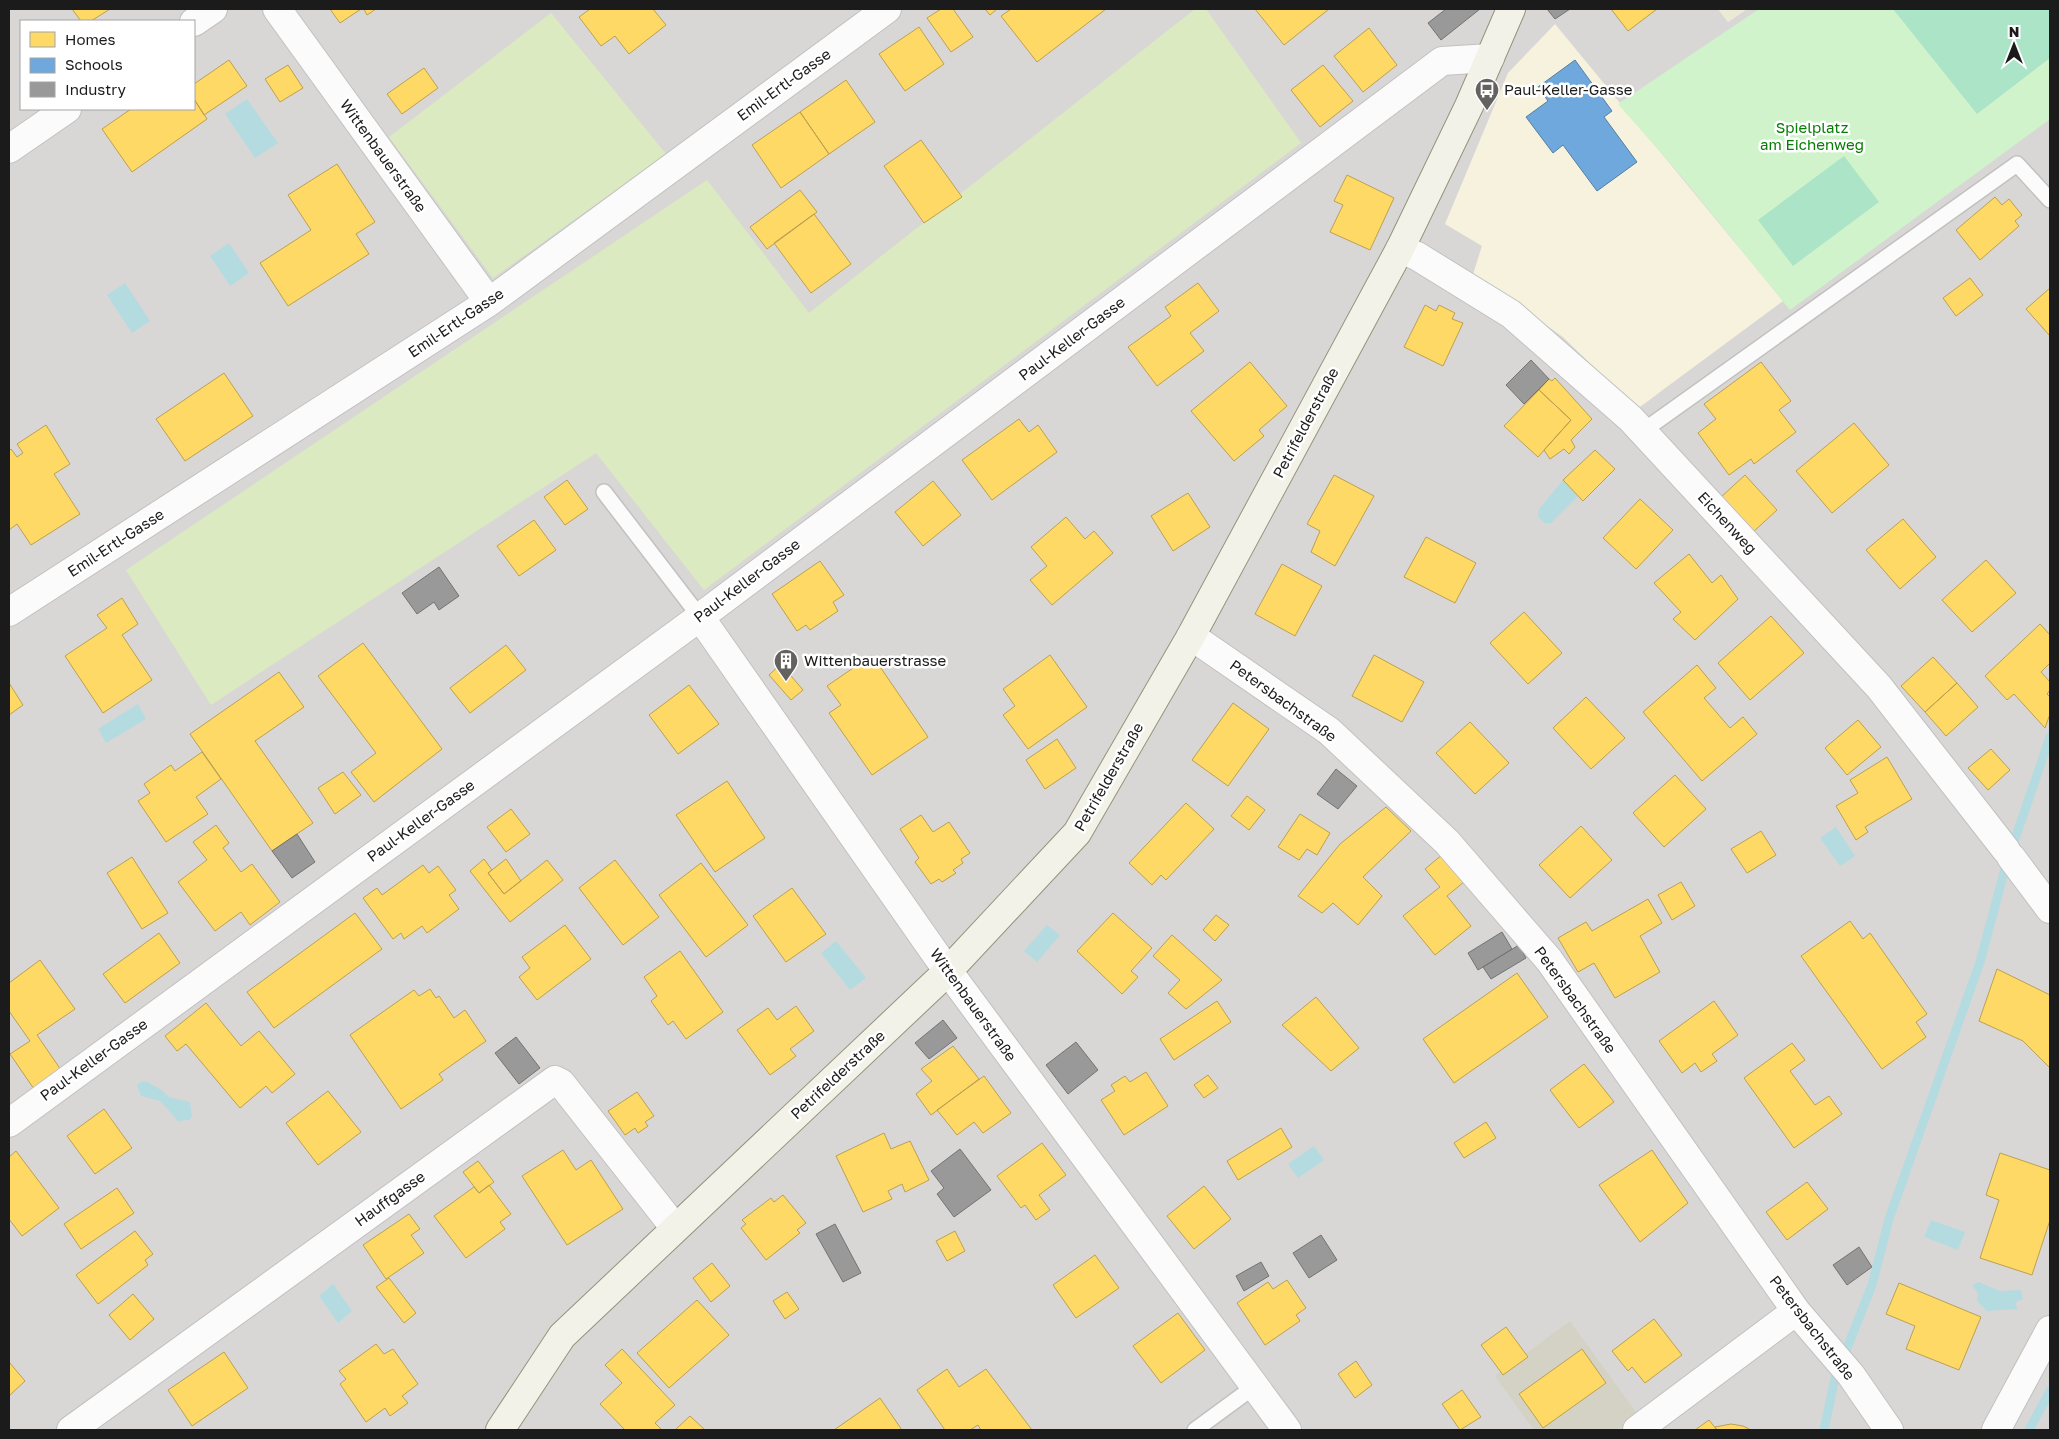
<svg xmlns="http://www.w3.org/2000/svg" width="2059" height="1439" font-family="'Golos Text',sans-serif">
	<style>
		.residential { fill: #d9d7d5; fill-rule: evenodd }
		.education { fill: #f6f2dd }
		.construction { fill: #d4d2c5 }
		.farmland { fill: #ecead5 }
		.grass { fill: #dbeac0 }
		.park { fill: #d0f3cc }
		.pitch { fill: #abe4c7 }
		.water { fill: #b4dbe0 }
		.homes { fill: #ffd966; stroke: #bba050 }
		.schools { fill: #6fa8dc; stroke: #567ea2 }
		.industry { fill: #999; stroke: #737373 }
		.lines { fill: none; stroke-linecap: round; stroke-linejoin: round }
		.stream { stroke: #b4dbe0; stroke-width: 9 }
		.service-casing { stroke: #c2c1c0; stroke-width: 18 }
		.minor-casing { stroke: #c2c1c0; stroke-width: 30 }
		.secondary-casing { stroke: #95937c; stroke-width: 30 }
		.service { stroke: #fcfbfb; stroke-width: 15 }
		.minor { stroke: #fcfbfb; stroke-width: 28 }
		.secondary { stroke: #f2f2e8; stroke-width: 28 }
		.labels { text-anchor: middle; stroke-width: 5; stroke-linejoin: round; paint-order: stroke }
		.street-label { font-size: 15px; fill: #1b1b1b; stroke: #fff }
		.poi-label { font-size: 15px; fill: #1b1b1b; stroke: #fff; text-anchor: start }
		.park-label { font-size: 15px; fill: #077d05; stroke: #fff }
	</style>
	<rect width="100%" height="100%" fill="#eae7e4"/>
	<!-- residential -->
	<path class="residential" d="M9,9H1718L1728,22L1747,9H2050V1430H9ZM21,21H194V109H21ZM1618,104L1633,120L1659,393L1637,409L1563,337L1511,300L1471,281L1482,246Z"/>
	<!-- education -->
	<path class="education" d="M1555,24L1783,301L1637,409L1563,337L1511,300L1471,281L1482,246L1445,224L1508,73Z"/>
	<!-- construction -->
	<path class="construction" d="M1570,1321L1638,1415L1617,1430H1534L1495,1376Z"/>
	<!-- farmland -->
	<path class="farmland" d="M1718,9H1747L1728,22Z"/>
	<!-- grass -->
	<path class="grass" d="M1195,9H1206L1301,143L704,590L596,453L211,705L126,570L707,180L809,313Z
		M551,13L666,154L493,278L389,137Z"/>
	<!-- park -->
	<path class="park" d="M1759,9H2050V119L1790,310L1682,177L1618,104Z"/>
	<!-- pitch -->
	<path class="pitch" d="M1893,9H2050V58L1977,114Z
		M1844,156L1879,202L1793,266L1758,220Z"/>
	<!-- water -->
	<path class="water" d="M247,99L278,143L255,158L225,114Z
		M229,243L249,273L230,286L210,256Z
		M125,283L150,321L132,333L107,295Z
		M1563,480L1578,496L1551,523H1544L1538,516L1539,509Z
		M138,704L146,719L106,743L98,729Z
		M1836,827L1855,856L1840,866L1820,838Z
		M1047,925L1060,935L1037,962L1024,951Z
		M836,941L866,978L850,990L821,953Z
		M146,1081L163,1091L169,1097L190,1102L192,1116L190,1120L178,1121L160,1101L141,1096L137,1086L140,1082Z
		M1314,1146L1324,1160L1298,1178L1288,1164Z
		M1931,1220L1965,1232L1958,1250L1924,1237Z
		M1979,1282L2000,1291L2021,1290L2023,1299L2015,1303L2018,1309L1987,1311L1977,1301L1978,1294L1972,1285Z
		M333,1284L352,1311L338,1323L319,1296Z"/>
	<!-- homes -->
	<path class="homes" d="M72,9H110L91,21H81Z
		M330,9H361L340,23Z
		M364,9H376L367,15Z
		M590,9H653L666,25L629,54L615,36L601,46L579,17Z
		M941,9H953L973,37L951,52L927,18Z
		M985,9H997L990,15Z
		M1011,9H1106L1037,62L1001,16Z
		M1255,9H1329L1284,45Z
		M1611,9H1657L1628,31Z
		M919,27L944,64L905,91L879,54Z
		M1369,28L1397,65L1363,92L1334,56Z
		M229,60L247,86L204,115L194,99V84Z
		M288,65L303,88L280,102L265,79Z
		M1323,65L1353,101L1320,127L1291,90Z
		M424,68L438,88L402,114L387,94Z
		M846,80L875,122L829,154L800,112Z
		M194,99L207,119L132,172L102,129L131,109H194Z
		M800,112L829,154L781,188L752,145Z
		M921,140L962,197L924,223L884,166Z
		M337,164L375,222L356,234L369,254L288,306L260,263L311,230L288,195Z
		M1347,175L1394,198L1370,250L1330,232L1343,205L1334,201Z
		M800,190L817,212L767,249L750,227Z
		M1995,197L2002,205L2009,199L2022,215L2015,221L2019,226L1980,260L1956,230Z
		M814,214L851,264L811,293L774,243Z
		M1970,278L1983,295L1956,316L1943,298Z
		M1198,283L1219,311L1190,333L1204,351L1157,386L1128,347L1171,316L1165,307Z
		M2050,288V336L2026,309Z
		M1425,305L1436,311L1439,305L1455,313L1452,319L1463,323L1443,366L1404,347Z
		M1250,362L1287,406L1259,430L1264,436L1234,461L1191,411Z
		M1761,362L1791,401L1779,410L1796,432L1754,464L1751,459L1729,475L1698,433L1716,419L1704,404Z
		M224,373L253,416L185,461L156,419Z
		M1555,378L1592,419L1571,440L1575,447L1569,454L1564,449L1550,459L1544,450L1571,420L1539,390L1549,379L1552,381Z
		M1539,390L1571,420L1538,457L1504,426Z
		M1019,419L1029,432L1038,425L1057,452L992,500L962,460Z
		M1854,423L1889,465L1832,513L1796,471Z
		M46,425L70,464L54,474L80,514L31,545L17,524L9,530V451L11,449L17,457L23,453L17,444Z
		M1595,450L1615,469L1583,501L1563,480Z
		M1334,475L1374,496L1335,566L1311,552L1320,531L1307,524Z
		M1745,475L1777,510L1752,533L1720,498Z
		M567,480L588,509L565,525L544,497Z
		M933,481L961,515L923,546L895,512Z
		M1188,493L1210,527L1173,551L1151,516Z
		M1640,499L1673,530L1636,569L1603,538Z
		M1066,517L1085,539L1094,531L1113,553L1052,605L1030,580L1047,566L1031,547Z
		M1903,519L1936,557L1900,589L1866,550Z
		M534,520L556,550L519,576L497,546Z
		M1426,537L1476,563L1455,603L1404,577Z
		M1689,554L1712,583L1721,575L1738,599L1695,640L1673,619L1681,612L1654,583Z
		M1986,560L2016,593L1972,632L1942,600Z
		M820,561L844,595L833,602L838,611L810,630L806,625L797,631L772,594Z
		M1282,564L1322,586L1295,636L1255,614Z
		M122,598L138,624L122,635L152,680L103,713L65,656L107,628L97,615Z
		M1524,612L1562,653L1528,684L1490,643Z
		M1771,616L1804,653L1750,700L1718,663Z
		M2040,624L2050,635V663L2041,672L2050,682V690L2047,694L2050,697V714L2045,728L2014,694L2007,700L1985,676Z
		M363,643L442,749L374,802L351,772L376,753L318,676Z
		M506,645L526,670L470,713L450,688Z
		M872,655L928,737L872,775L829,713L841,705L827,686Z
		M1050,655L1087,707L1028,749L1003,715L1015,706L1003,689Z
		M1374,655L1424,682L1402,722L1352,696Z
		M1933,657L1957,683L1925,712L1901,686Z
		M781,664L803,690L791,700L769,675Z
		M1697,665L1716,688L1704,698L1730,728L1743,717L1757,734L1702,781L1643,712Z
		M279,672L304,707L255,741L313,823L272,851L190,734Z
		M9,683L23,705L9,715Z
		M1957,683L1978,707L1946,736L1925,712Z
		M689,685L719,724L678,754L649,715Z
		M1586,697L1625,738L1591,769L1553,728Z
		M1233,703L1269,729L1228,786L1192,760Z
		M1858,720L1881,747L1847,775L1825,748Z
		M1470,722L1509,763L1475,794L1436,753Z
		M1057,739L1076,768L1045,789L1026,760Z
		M1991,749L2010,770L1988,790L1968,768Z
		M202,752L221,779L196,797L208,814L166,842L138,801L150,793L144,784L171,765L175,771Z
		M1887,757L1912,799L1865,827L1868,832L1856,840L1836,806L1858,793L1850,780Z
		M343,772L361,795L335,814L318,788Z
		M1675,775L1706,809L1664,847L1633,813Z
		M727,781L765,838L715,872L676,815Z
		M1247,796L1265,810L1249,830L1231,816Z
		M1186,803L1214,829L1166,880L1161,875L1152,885L1129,863Z
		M1386,807L1411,831L1363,877L1382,896L1358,925L1333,903L1322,913L1298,896L1340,844Z
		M511,809L530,834L506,852L487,827Z
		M1300,814L1330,833L1317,855L1307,849L1299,860L1278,847Z
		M921,815L933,832L949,822L970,853L961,859L963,863L953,870L956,873L942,882L939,879L931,884L915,862L919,858L900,829Z
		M216,825L229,843L223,848L241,872L252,864L280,902L250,925L241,912L215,931L178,882L207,860L193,842Z
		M1581,826L1612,860L1570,898L1539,865Z
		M1761,831L1776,855L1747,873L1731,849Z
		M1443,854L1465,881L1447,896L1471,926L1435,955L1403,916L1440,887L1425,869Z
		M132,857L168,913L142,929L107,873Z
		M484,859L492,870L488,873L504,894L547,860L563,880L510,922L470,871Z
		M506,859L521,881L504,894L488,873Z
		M615,860L659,917L623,945L579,888Z
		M701,863L748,925L706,957L659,895Z
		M423,865L429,873L438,866L456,890L449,895L459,909L427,933L422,926L404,939L401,933L393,939L363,898L377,888L382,895Z
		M1681,882L1695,906L1672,920L1658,895Z
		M792,888L826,934L786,962L753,916Z
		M1648,899L1662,923L1640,936L1660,972L1615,998L1594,963L1578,972L1558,938L1586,922L1592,931Z
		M355,913L382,949L274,1028L247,992Z
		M1113,913L1152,948L1131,971L1138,977L1122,994L1077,951Z
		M1216,915L1229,925L1215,941L1203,930Z
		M1850,921L1863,939L1870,933L1927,1014L1916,1022L1926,1037L1882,1069L1801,956Z
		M565,925L591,959L537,1000L519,977L530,968L522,957Z
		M159,933L180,963L125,1003L103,974Z
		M1172,935L1222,980L1186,1009L1168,993L1180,980L1153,956Z
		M680,951L723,1012L686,1039L673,1021L668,1025L651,1001L657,996L644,977Z
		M40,960L75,1009L37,1035L61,1070L34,1089L10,1054L30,1041L9,1011V983Z
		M1997,969L2050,995V1068L2023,1041L1979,1021Z
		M1517,973L1548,1017L1454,1083L1423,1039Z
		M430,989L436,998L439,996L454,1018L465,1010L486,1041L439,1074L443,1080L401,1109L350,1035L414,990L419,996Z
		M1316,997L1359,1048L1331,1071L1282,1025Z
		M1217,1001L1231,1022L1174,1060L1160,1039Z
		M1714,1001L1738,1035L1712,1054L1717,1061L1701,1072L1695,1063L1682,1073L1659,1041Z
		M206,1003L241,1046L259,1031L295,1074L272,1093L266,1086L240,1108L186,1044L177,1051L165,1036Z
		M796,1006L814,1031L790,1049L796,1056L770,1075L737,1030L768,1008L777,1020Z
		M1792,1043L1805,1060L1790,1071L1815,1105L1829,1096L1842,1114L1794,1148L1744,1078Z
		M953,1046L979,1079L931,1115L916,1094L932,1081L921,1069Z
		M1584,1064L1614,1102L1579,1128L1550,1090Z
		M1146,1072L1168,1106L1124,1135L1101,1100L1115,1091L1111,1085L1125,1076L1130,1082Z
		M1208,1075L1218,1088L1204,1098L1194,1085Z
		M984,1076L1011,1113L983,1133L974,1122L957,1135L937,1110Z
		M328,1091L361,1132L318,1165L286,1123Z
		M637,1092L654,1116L645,1122L648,1126L638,1133L635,1128L625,1135L608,1111Z
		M104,1109L132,1148L95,1174L67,1136Z
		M1486,1122L1496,1138L1464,1158L1454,1143Z
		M1281,1128L1292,1147L1238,1180L1227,1161Z
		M884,1133L891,1149L910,1141L929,1180L905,1192L902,1184L888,1191L892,1199L863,1212L836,1156Z
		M1042,1143L1066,1175L1039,1195L1050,1210L1036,1220L1025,1205L1021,1208L997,1176Z
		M563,1150L576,1170L591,1160L623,1209L567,1245L522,1176Z
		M1652,1150L1688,1203L1640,1242L1599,1185Z
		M16,1151L59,1208L22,1236L9,1219V1157Z
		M2000,1153L2050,1170V1220L2032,1275L1980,1258L1999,1200L1986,1195Z
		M478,1161L494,1182L479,1193L463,1172Z
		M1807,1182L1828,1209L1787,1240L1766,1212Z
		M489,1185L511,1214L500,1222L505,1229L466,1258L434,1216L474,1187L479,1193Z
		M1204,1186L1231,1219L1194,1249L1167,1216Z
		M117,1188L134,1213L81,1249L64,1224Z
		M783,1195L806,1223L797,1230L800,1233L766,1260L741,1228L746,1224L742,1220L771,1198L774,1202Z
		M409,1214L420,1229L411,1235L424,1253L386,1279L363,1245Z
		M135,1231L153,1254L145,1260L148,1265L98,1304L76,1275Z
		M955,1231L965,1251L947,1261L936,1241Z
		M1095,1255L1119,1288L1076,1318L1053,1285Z
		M712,1263L730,1286L711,1302L693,1278Z
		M389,1278L416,1313L404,1323L376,1287Z
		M1287,1280L1306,1308L1296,1315L1300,1321L1265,1345L1237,1303L1268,1282L1273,1289Z
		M1899,1283L1981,1317L1959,1370L1906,1349L1915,1326L1886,1314Z
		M787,1292L799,1309L785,1319L773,1301Z
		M133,1294L154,1319L130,1340L109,1315Z
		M697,1300L729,1335L669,1388L637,1353Z
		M1178,1313L1205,1350L1161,1383L1133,1346Z
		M1654,1319L1682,1355L1645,1383L1632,1367L1628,1371L1612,1351Z
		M1506,1327L1528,1357L1503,1375L1481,1345Z
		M376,1344L384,1354L393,1349L418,1384L402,1396L408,1403L390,1416L385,1408L366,1422L340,1384L346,1379L339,1371Z
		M622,1349L675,1405L655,1423L662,1430H625L600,1404L622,1383L605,1365Z
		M1582,1349L1606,1383L1543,1428L1519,1394Z
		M224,1352L248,1388L192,1426L168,1390Z
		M1356,1361L1372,1385L1355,1398L1338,1374Z
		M9,1362L25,1381L9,1396Z
		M947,1369L959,1387L986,1369L1032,1430H981L978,1425L970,1430H945L917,1390Z
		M1462,1390L1481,1417L1460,1430L1442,1404Z
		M880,1398L902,1430H834Z
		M690,1416L705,1430H675Z
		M1709,1420L1717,1430H1695Z
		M1731,1424L1743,1426L1751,1430H1717L1715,1427Z"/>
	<!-- schools -->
	<path class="schools" d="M1575,60L1612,111L1604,117L1637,162L1597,191L1563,145L1553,153L1526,117L1548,101L1538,87Z"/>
	<!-- industry -->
	<path class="industry" d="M1446,9H1480L1441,40L1428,23Z
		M1547,9H1570L1555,19Z
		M1531,360L1549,379L1524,404L1506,385Z
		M439,567L459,596L439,610L434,602L417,614L402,593Z
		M1336,769L1357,786L1338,809L1317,794Z
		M297,834L315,862L292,878L272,851Z
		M1502,932L1512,949L1478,970L1468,953Z
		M1519,945L1526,958L1491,979L1483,967Z
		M943,1020L957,1038L929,1059L915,1043Z
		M516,1037L540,1068L519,1084L495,1053Z
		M1076,1042L1098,1070L1068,1094L1046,1065Z
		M960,1149L991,1190L954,1217L937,1194L944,1188L931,1171Z
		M835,1224L861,1273L843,1282L816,1234Z
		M1321,1235L1337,1260L1309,1278L1293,1253Z
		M1859,1247L1872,1267L1847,1285L1833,1265Z
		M1261,1262L1269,1276L1244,1291L1236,1276Z"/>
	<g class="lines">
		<!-- stream -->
		<path class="stream" d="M1824,1430L1835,1378L1872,1285L1889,1219L1980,962L2006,865L2050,737
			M2029,1430L2050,1391"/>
		<defs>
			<path id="service" d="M1643,431L2017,164L2050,200
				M604,492L700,617
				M1195,1430L1255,1386"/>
			<path id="minor" d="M277,9L489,302
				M194,22L213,9
				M9,149L67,109
				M1400,249L1417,256L1511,314L1631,419L1879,687L2006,850
				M9,612L489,302L887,9
				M700,617L937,956L1287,1430
				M1191,636L1329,731L1447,842L1549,960L1796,1311L1851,1375L1889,1430
				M2011,857L2050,909
				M9,1123L700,617L1442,61L1490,58
				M71,1430L555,1080L561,1083L675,1228
				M1637,1430L1796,1311
				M1996,1430L2050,1330"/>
			<path id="secondary" d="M500,1430L562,1336L948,971L1077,833L1191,636L1400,249L1469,106L1511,9"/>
		</defs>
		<!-- service casing -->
		<use href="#service" class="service-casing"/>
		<!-- minor casing -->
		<use href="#minor" class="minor-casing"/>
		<!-- secondary casing -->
		<use href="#secondary" class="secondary-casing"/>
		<!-- service -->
		<use href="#service" class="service"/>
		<!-- minor -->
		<use href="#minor" class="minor"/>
		<!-- secondary -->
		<use href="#secondary" class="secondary"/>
	</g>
	<!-- icons -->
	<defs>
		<symbol id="bus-pin" viewBox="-11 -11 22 30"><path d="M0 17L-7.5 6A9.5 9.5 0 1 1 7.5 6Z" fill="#636261" stroke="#fff"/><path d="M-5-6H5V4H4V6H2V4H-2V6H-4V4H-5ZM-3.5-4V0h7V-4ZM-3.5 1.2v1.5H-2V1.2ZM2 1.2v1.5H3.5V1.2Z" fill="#fff"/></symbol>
		<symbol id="building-pin" viewBox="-11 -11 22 30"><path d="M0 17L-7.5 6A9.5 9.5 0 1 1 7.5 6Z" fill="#636261" stroke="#fff"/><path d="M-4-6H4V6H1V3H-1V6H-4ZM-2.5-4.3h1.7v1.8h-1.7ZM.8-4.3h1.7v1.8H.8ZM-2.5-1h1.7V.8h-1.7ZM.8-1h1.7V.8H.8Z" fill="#fff"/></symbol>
	</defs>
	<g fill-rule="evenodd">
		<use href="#bus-pin" x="1473" y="76" width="28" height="38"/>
		<use href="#building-pin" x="772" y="647" width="28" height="38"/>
	</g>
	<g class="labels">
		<!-- street labels -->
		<g class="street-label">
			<text transform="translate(784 85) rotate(-36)" y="5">Emil-Ertl-Gasse</text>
			<text transform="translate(383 156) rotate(54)" y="5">Wittenbauerstraße</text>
			<text transform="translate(456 323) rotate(-34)" y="5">Emil-Ertl-Gasse</text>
			<text transform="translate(1072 339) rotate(-37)" y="5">Paul-Keller-Gasse</text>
			<text transform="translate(1306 423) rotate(-62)" y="5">Petrifelderstraße</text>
			<text transform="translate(1727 523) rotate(47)" y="5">Eichenweg</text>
			<text transform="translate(116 543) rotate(-33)" y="5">Emil-Ertl-Gasse</text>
			<text transform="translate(747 581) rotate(-37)" y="5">Paul-Keller-Gasse</text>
			<text transform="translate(1283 701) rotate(36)" y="5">Petersbachstraße</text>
			<text transform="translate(1109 777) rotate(-60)" y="5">Petrifelderstraße</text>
			<text transform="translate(421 821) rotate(-36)" y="5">Paul-Keller-Gasse</text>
			<text transform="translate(1575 1000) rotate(54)" y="5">Petersbachstraße</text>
			<text transform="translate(973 1005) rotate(54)" y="5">Wittenbauerstraße</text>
			<text transform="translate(94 1060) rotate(-36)" y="5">Paul-Keller-Gasse</text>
			<text transform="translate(838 1075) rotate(-43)" y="5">Petrifelderstraße</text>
			<text transform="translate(390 1199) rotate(-36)" y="5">Hauffgasse</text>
			<text transform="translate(1812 1328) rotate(52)" y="5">Petersbachstraße</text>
		</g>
		<!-- poi labels -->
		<g class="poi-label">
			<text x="1504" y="95">Paul-Keller-Gasse</text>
			<text x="804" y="666">Wittenbauerstrasse</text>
		</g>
		<!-- park labels -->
		<g class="park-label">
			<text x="1812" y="133">Spielplatz<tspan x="1812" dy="17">am Eichenweg</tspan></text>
		</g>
	</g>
	<!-- border -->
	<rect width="2059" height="1439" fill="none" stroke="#1b1b1b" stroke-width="20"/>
	<!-- legend -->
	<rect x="20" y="20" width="175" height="90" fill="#ffffff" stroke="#a4a4a4"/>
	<rect x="30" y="32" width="25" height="15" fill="#ffd966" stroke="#a4a4a4"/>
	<text x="65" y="45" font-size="15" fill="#1b1b1b">Homes</text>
	<rect x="30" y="58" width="25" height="15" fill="#6fa8dc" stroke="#a4a4a4"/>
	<text x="65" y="70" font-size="15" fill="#1b1b1b">Schools</text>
	<rect x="30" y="82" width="25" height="15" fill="#999999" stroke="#a4a4a4"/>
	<text x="65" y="95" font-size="15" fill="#1b1b1b">Industry</text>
	<!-- north arrow -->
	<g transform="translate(2014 45)" stroke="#ffffff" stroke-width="4" paint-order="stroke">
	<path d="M0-4L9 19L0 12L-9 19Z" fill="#1b1b1b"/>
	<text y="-8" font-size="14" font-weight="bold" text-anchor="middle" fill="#1b1b1b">N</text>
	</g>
</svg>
